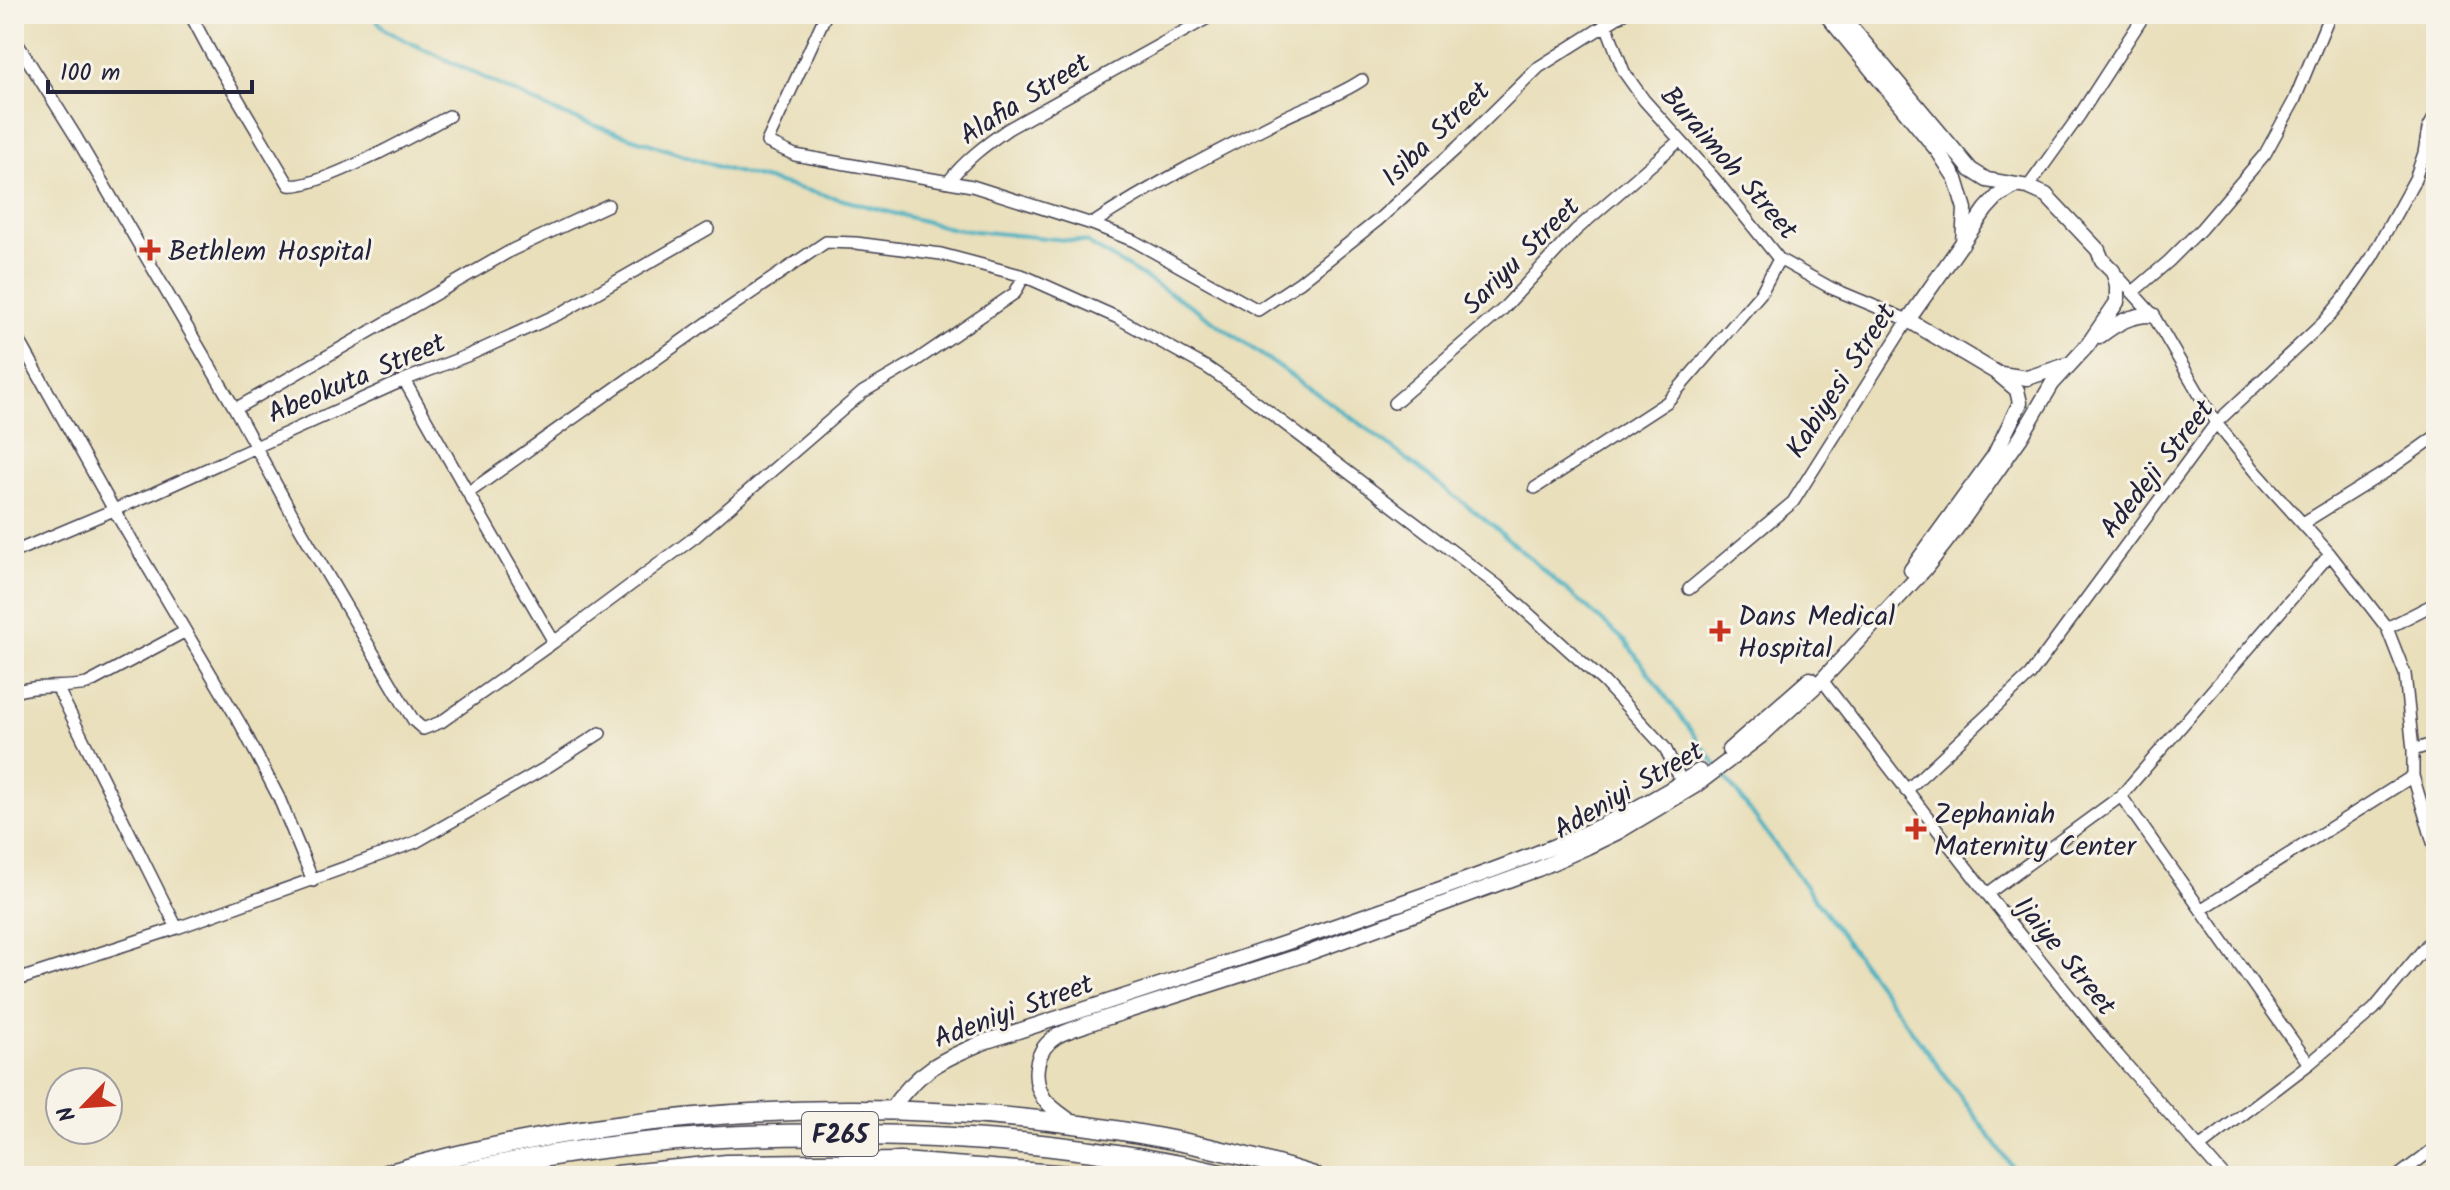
<svg xmlns="http://www.w3.org/2000/svg" width="2450" height="1190" font-family="Kalam,sans-serif">
	<style>
		.lines { fill: none; stroke-linecap: round; stroke-linejoin: round }
		.stream { stroke: #44b0c1; stroke-width: 4 }
		.minor-casing { stroke: #403e4e; stroke-width: 14 }
		.tertiary-casing { stroke: #403e4e; stroke-width: 17 }
		.primary-casing { stroke: #403e4e; stroke-width: 21 }
		.motorway-casing { stroke: #403e4e; stroke-width: 23 }
		.minor { stroke: #fff; stroke-width: 11 }
		.tertiary { stroke: #fff; stroke-width: 14 }
		.primary { stroke: #fff; stroke-width: 18 }
		.motorway { stroke: #fff; stroke-width: 20 }
		.poi-dot { fill: #c8321e; stroke: #f7f3e8; stroke-width: 3 }
		.labels { text-anchor: middle; stroke-width: 6; stroke-linejoin: round; paint-order: stroke }
		.shield { fill: #f7f3e8; stroke: #62616f; stroke-width: 2 }
		.shield-label { font-size: 26px; font-weight: bold; fill: #22223b }
		.street-label { font-size: 28px; fill: #22223b; stroke: #f7f3e8 }
		.poi-label { font-size: 28px; fill: #22223b; stroke: #f7f3e8; text-anchor: start }
	</style>
	<rect width="100%" height="100%" fill="#f7f3e8"/>
	<filter id="ink" filterUnits="userSpaceOnUse"><feTurbulence type="fractalNoise" baseFrequency=".0125" numOctaves="2"/><feDisplacementMap in="SourceGraphic" scale="16" xChannelSelector="R" yChannelSelector="G"/><feConvolveMatrix kernelMatrix="1 2 1 2 8 2 1 2 1" color-interpolation-filters="sRGB"/></filter>
	<filter id="wash" filterUnits="userSpaceOnUse"><feTurbulence type="fractalNoise" baseFrequency=".006" numOctaves="4" result="noise"/><feDisplacementMap in="SourceGraphic" scale="32" xChannelSelector="R" yChannelSelector="G"/><feGaussianBlur stdDeviation="1.8" result="paint"/><feColorMatrix in="noise" values="0 0 0 0 0 0 0 0 0 0 0 0 0 0 0 0 0 1.4 0 .05"/><feComposite in="paint" operator="in"/></filter>
	<g filter="url(#wash)">
		<rect width="100%" height="100%" fill="#e9dfbb"/>
		<g class="lines">
			<!-- stream -->
			<path class="stream" d="M372,14L386,31L558,113L725,169L954,229L1086,242L1193,307L1365,427L1492,525L1625,641L2019,1176"/>
		</g>
	</g>
	<g filter="url(#ink)">
		<g class="lines">
			<defs>
				<path id="minor" d="M190,14L213,57L289,185C316,190 422,131 449,116
					M826,14L767,142L795,155L972,186L1092,224L1134,241L1258,310L1300,282L1378,220L1458,147L1539,67L1623,14
					M1602,14L1624,72L1644,100L1714,178L1779,259L1831,288L1908,320L1793,502L1689,589
					M14,38L76,137L235,409L297,523L402,702L414,721L423,729L441,722L554,642L695,537L863,392L914,362L1015,293L1024,276
					M948,182C965,160 985,145 1008,129L1215,14
					M2028,187L2079,116L2145,14
					M1092,224C1151,185 1216,152 1279,120C1306,106 1337,97 1362,80
					M2113,271L2153,315L2216,423L2257,473L2330,554L2387,628L2405,674L2413,750V776L2436,852
					M2133,292L2169,261L2201,229L2265,154L2294,101L2330,14
					M14,331L114,510L241,725L279,798L313,881
					M404,380L468,493L707,323L826,242L856,243L941,254L1024,276L1116,317L1208,368L1240,390L1498,586L1604,682L1665,748L1682,782
					M1394,403L1502,310L1576,230L1680,140
					M235,409L512,250L608,205
					M1535,488L1667,402L1761,293L1779,259
					M468,493L554,642
					M2303,523L2387,471L2436,436
					M14,552L154,493L404,380L469,355L563,312L708,229
					M2387,628L2436,603
					M1822,680L1987,894L2108,1044L2224,1176
					M57,687L177,928
					M14,692C38,684 62,689 87,684L184,632
					M2413,750L2436,743
					M1906,791L2030,675L2216,423L2325,321L2344,298L2372,257L2415,179L2424,153L2428,129L2436,114
					M2121,796L2309,1064
					M1987,894L2121,796L2330,554
					M2202,909L2413,776
					M14,981L177,928L416,842L547,767L600,733
					M2199,1148L2309,1064L2374,1009L2436,934
					M2398,1176L2436,1147"/>
				<path id="tertiary" d="M1826,14L1938,151L1956,179L1965,209L1963,243
					M2100,336C2117,323 2132,314 2153,315
					M2001,374L2027,378L2070,364
					M1911,570L1994,456L2020,403L2017,390L1997,373L1908,320L1986,209L1998,196L2017,185
					M1729,750L1810,679
					M889,1112C917,1071 942,1059 987,1041C1124,997 1260,953 1395,905C1500,868 1606,833 1699,771
					M1074,1124C1064,1116 1052,1109 1044,1099C1031,1078 1035,1049 1057,1036C1066,1031 1077,1028 1087,1024L1309,953L1538,869L1587,847L1618,832L1695,786L1761,736L1822,680L1924,570L1956,529L2021,437L2052,384L2087,346L2117,302V285L2113,271L2102,260L2098,250L2046,195L2028,187L1987,180L1971,170L1840,14"/>
				<path id="primary" d="M380,1176C666,1090 1028,1086 1314,1176"/>
				<path id="motorway" d="M454,1176C588,1142 726,1132 864,1135C987,1137 1106,1147 1225,1176
					M617,1176L727,1165L902,1163L1068,1176"/>
			</defs>
			<!-- minor casing -->
			<use href="#minor" class="minor-casing"/>
			<!-- tertiary casing -->
			<use href="#tertiary" class="tertiary-casing"/>
			<!-- primary casing -->
			<use href="#primary" class="primary-casing"/>
			<!-- motorway casing -->
			<use href="#motorway" class="motorway-casing"/>
			<!-- minor -->
			<use href="#minor" class="minor"/>
			<!-- tertiary -->
			<use href="#tertiary" class="tertiary"/>
			<!-- primary -->
			<use href="#primary" class="primary"/>
			<!-- motorway -->
			<use href="#motorway" class="motorway"/>
		</g>
	</g>
	<!-- markers -->
	<g class="poi-dot">
		<path d="M146 238h8v8h8v8h-8v8h-8v-8h-8v-8h8z"/>
		<path d="M1716 619h8v8h8v8h-8v8h-8v-8h-8v-8h8z"/>
		<path d="M1912 817h8v8h8v8h-8v8h-8v-8h-8v-8h8z"/>
	</g>
	<g class="labels">
		<!-- shield labels -->
		<rect class="shield" x="802" y="1112" width="76" height="44" rx="6"/>
		<g class="shield-label">
			<text x="840" y="1143">F265</text>
		</g>
		<!-- street labels -->
		<g class="street-label">
			<text transform="translate(1024 98) rotate(-32)" y="10">Alafia Street</text>
			<text transform="translate(1435 133) rotate(-44)" y="10">Isiba Street</text>
			<text transform="translate(1730 162) rotate(49)" y="10">Buraimoh Street</text>
			<text transform="translate(1520 255) rotate(-45)" y="10">Sariyu Street</text>
			<text transform="translate(356 377) rotate(-23)" y="10">Abeokuta Street</text>
			<text transform="translate(1840 380) rotate(-57)" y="10">Kabiyesi Street</text>
			<text transform="translate(2156 468) rotate(-52)" y="10">Adedeji Street</text>
			<text transform="translate(1628 789) rotate(-30)" y="10">Adeniyi Street</text>
			<text transform="translate(2066 955) rotate(51)" y="10">Ijaiye Street</text>
			<text transform="translate(1013 1010) rotate(-20)" y="10">Adeniyi Street</text>
		</g>
		<!-- poi labels -->
		<g class="poi-label">
			<text x="168" y="260">Bethlem Hospital</text>
			<text x="1738" y="625">Dans Medical<tspan x="1738" dy="32">Hospital</tspan></text>
			<text x="1934" y="823">Zephaniah<tspan x="1934" dy="32">Maternity Center</tspan></text>
		</g>
	</g>
	<!-- margin -->
	<rect width="2450" height="1190" fill="none" stroke="#f7f3e8" stroke-width="48"/>
	<!-- north arrow -->
	<g transform="translate(84 1106) rotate(245)"><circle r="38" fill="#f7f3e8" stroke="#a29fa3" stroke-width="2"/>
	<path d="M0-6L14 30L0 20L-14 30Z" fill="#c8321e"/>
	<text y="-12" font-size="22" font-weight="bold" text-anchor="middle" fill="#22223b">N</text>
	</g>
	<!-- scale -->
	<path d="M48 80v12h204v-12" fill="none" stroke="#22223b" stroke-width="4"/>
	<text x="60" y="80" font-size="24" fill="#22223b" stroke="#f7f3e8" stroke-width="6" paint-order="stroke">100 m</text>
</svg>
